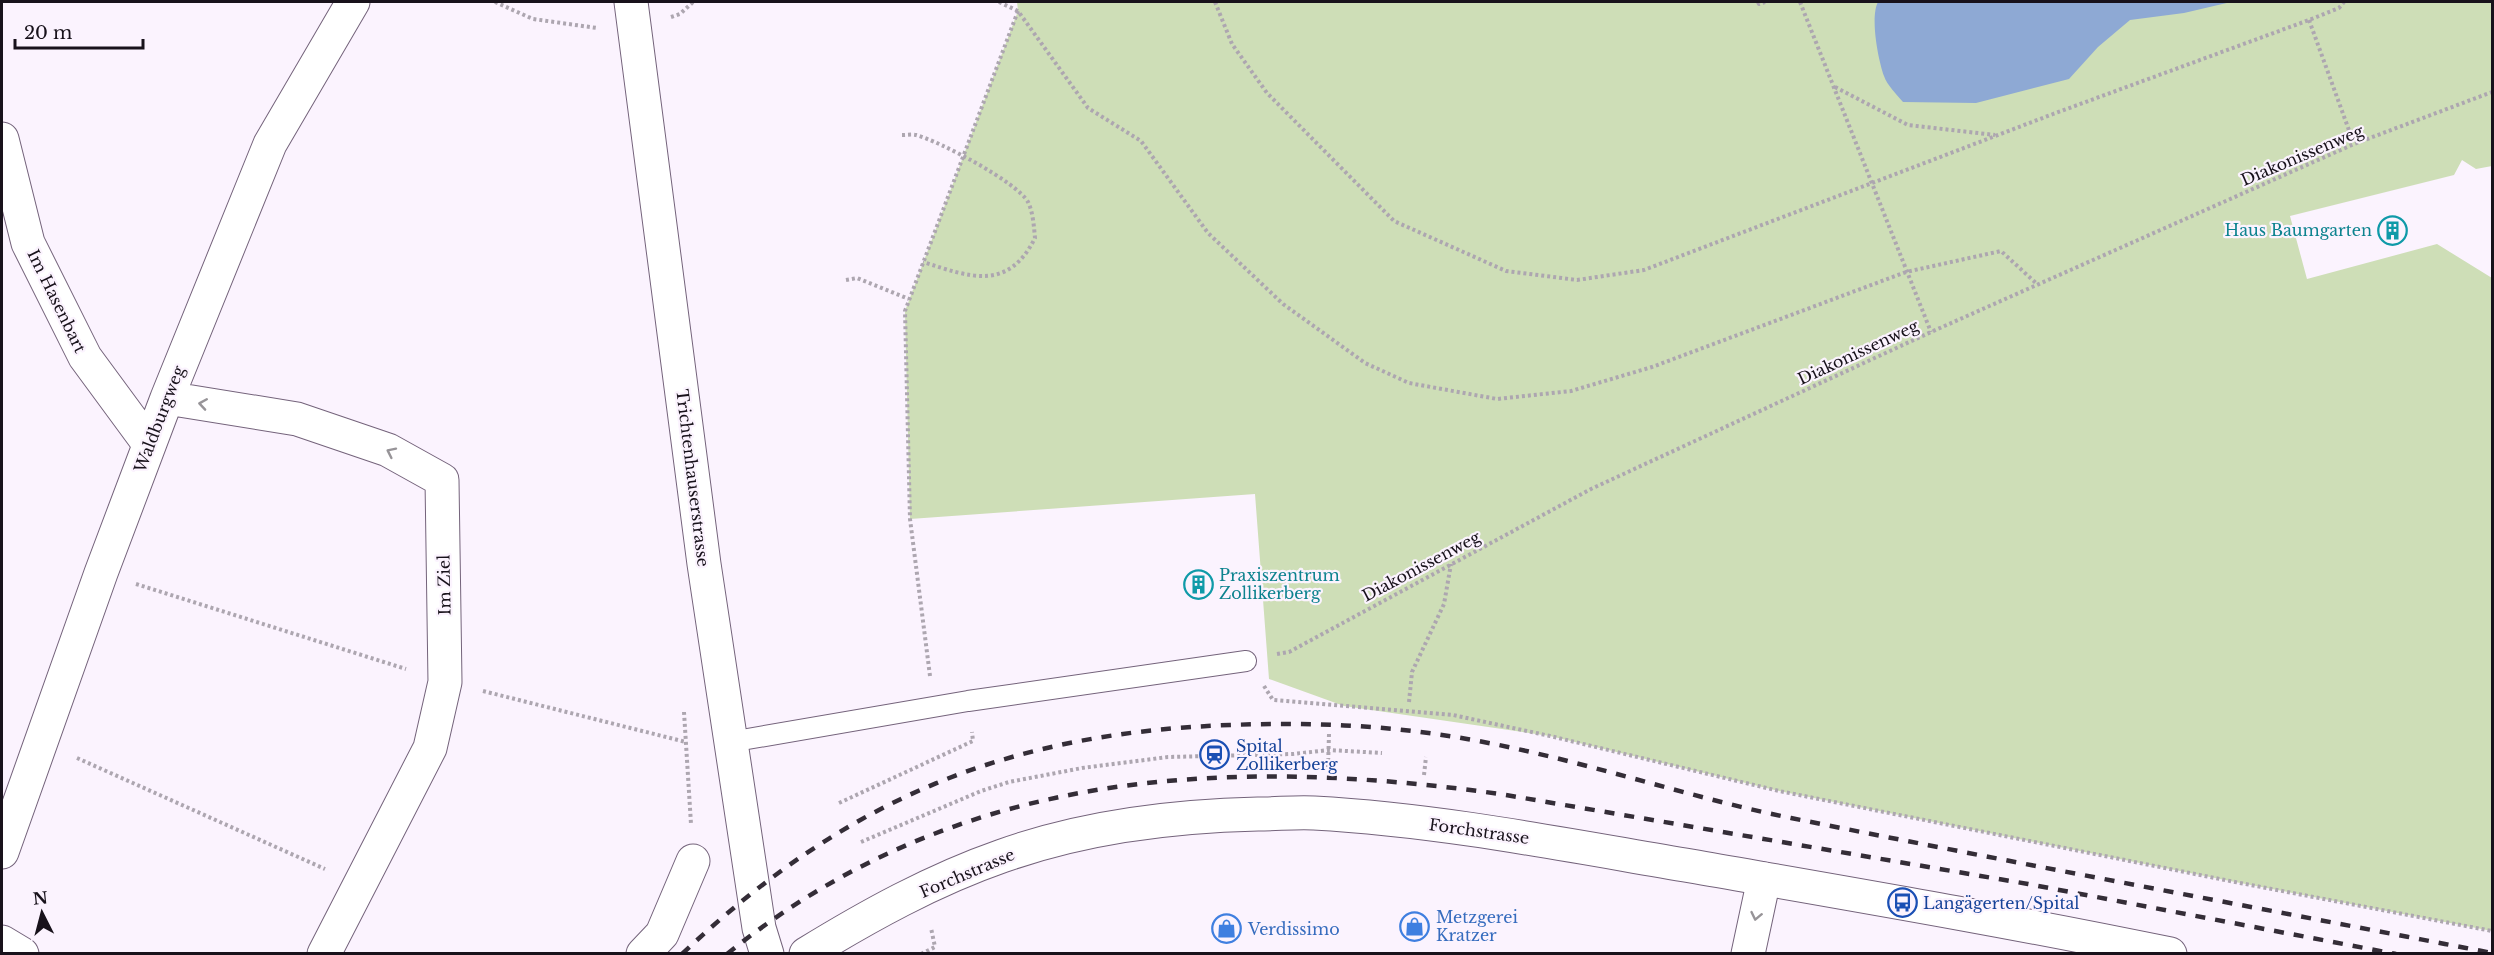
<svg xmlns="http://www.w3.org/2000/svg" width="2494" height="955" font-family="'Libre Baskerville',serif">
	<style>
		.green { fill: #cedeb7 }
		.water { fill: #8ea9d4 }
		.lines { fill: none; stroke-linecap: round; stroke-linejoin: round }
		.lane-casing { stroke: #74637b; stroke-width: 22 }
		.street-casing { stroke: #74637b; stroke-width: 35 }
		.secondary-casing { stroke: #74637b; stroke-width: 35 }
		.path { stroke: #ada6b0; stroke-width: 4; stroke-dasharray: 3 3; stroke-linecap: butt }
		.lane { stroke: #fff; stroke-width: 20 }
		.street { stroke: #fff; stroke-width: 33 }
		.secondary { stroke: #fff; stroke-width: 33 }
		.rail { stroke: #342d37; stroke-width: 4.5; stroke-dasharray: 10 10; stroke-linecap: butt }
		.oneway { stroke: #979498 }
		.labels { text-anchor: middle; stroke-width: 4.5; stroke-linejoin: round; paint-order: stroke }
		.street-label { font-size: 16px; fill: #18121b; stroke: #fbf3fe }
		.culture-label { font-size: 16px; fill: #0d838f; stroke: #fbf3fe; text-anchor: end }
		.transit-label { font-size: 16px; fill: #164399; stroke: #fbf3fe; text-anchor: start }
		.shop-label { font-size: 16px; fill: #366cbe; stroke: #fbf3fe; text-anchor: start }
	</style>
	<rect width="100%" height="100%" fill="#fbf3fe"/>
	<!-- green -->
	<path class="green" d="M1017,2H2492V166L2476,169L2462,160L2454,175L2290,216L2307,279L2437,244L2492,278V931L2235,882L1779,791L1550,736L1344,706L1269,679L1255,494L910,519L905,311L1018,11Z"/>
	<!-- water -->
	<path class="water" d="M1878,2H2231L2184,13L2130,20L2098,47L2069,79L1976,103L1903,102C1897,95 1887,85 1884,76C1878,59 1870,17 1878,2Z"/>
	<g class="lines">
		<defs>
			<path id="lane" d="M730,742L968,701L1246,661"/>
			<path id="street" d="M2,139L28,243L85,357L149,444
				M167,398L297,419L388,450L442,480L445,682L430,748L324,954
				M2,852L101,573L167,398L270,144L353,2
				M2,942L22,954
				M643,954L662,934L693,861
				M1748,954L1764,879"/>
			<path id="secondary" d="M631,2L704,564L759,928L767,954
				M806,954C868,916 933,880 1002,856C1083,827 1172,816 1258,814C1277,814 1296,812 1314,813C1441,820 1566,845 1691,866C1851,894 2011,921 2170,954"/>
		</defs>
		<!-- lane casing -->
		<use href="#lane" class="lane-casing"/>
		<!-- street casing -->
		<use href="#street" class="street-casing"/>
		<!-- secondary casing -->
		<use href="#secondary" class="secondary-casing"/>
		<!-- path -->
		<path class="path" d="M495,2L533,19L597,28
			M999,2L1018,11L1088,108L1141,141L1208,233L1283,304L1365,363L1409,383L1497,399L1571,391L1652,367L1906,272L2001,251L2037,284
			M1215,2L1232,44L1267,93L1394,221L1506,271L1577,280L1644,270L2053,114L2309,20L2339,8L2344,2
			M1758,2L1759,4L1765,2
			M1800,2L1931,332
			M671,17L680,14L693,2
			M2309,20L2354,144
			M1835,87L1908,125L1995,135
			M902,135C907,135 912,134 916,135C939,141 1017,182 1028,202C1033,212 1034,227 1035,238C1008,292 970,277 923,262
			M846,280L857,278L909,299
			M136,584L406,669
			M1277,654L1289,652L1591,489L1931,332L2354,144L2492,92
			M930,676L910,519L905,311L1018,11
			M1264,686L1273,700L1453,715L1550,736L1779,791L2235,882L2492,931
			M483,691L686,742
			M1409,702L1412,672L1444,604L1451,564
			M684,712L691,824
			M77,758L325,869
			M1328,767L1329,734
			M1424,775L1426,757
			M839,803L973,741L972,732
			M861,842L981,791L1009,782L1082,768L1168,757L1293,754L1329,750L1382,753
			M921,954L935,947L931,928"/>
		<!-- lane -->
		<use href="#lane" class="lane"/>
		<!-- street -->
		<use href="#street" class="street"/>
		<!-- secondary -->
		<use href="#secondary" class="secondary"/>
		<!-- rail -->
		<path class="rail" d="M682,954C846,799 1006,733 1230,725C1309,722 1389,725 1467,739C1577,758 1682,796 1791,818C2025,865 2259,908 2492,953
			M727,954C955,770 1221,755 1500,794L2028,884L2396,954"/>
	</g>
	<!-- one-way arrows -->
	<defs><path id="oneway-chevron" d="M-2-3.5L2.5 0L-2 3.5" fill="none" stroke-width="1.6" stroke-linecap="round" stroke-linejoin="round" transform="scale(1.5)"/></defs>
	<g class="oneway">
		<use href="#oneway-chevron" transform="translate(203 404) rotate(-171)"/>
		<use href="#oneway-chevron" transform="translate(391 452) rotate(-154)"/>
		<use href="#oneway-chevron" transform="translate(1756 916) rotate(102)"/>
	</g>
	<!-- icons -->
	<defs>
		<symbol id="building-ring" viewBox="-11 -11 22 22"><circle r="9.5" fill="#fbf3fe" stroke="#0f9aa8" stroke-width="1.5"/><path d="M-4-6H4V6H1V3H-1V6H-4ZM-2.5-4.3h1.7v1.8h-1.7ZM.8-4.3h1.7v1.8H.8ZM-2.5-1h1.7V.8h-1.7ZM.8-1h1.7V.8H.8Z" fill="#0f9aa8"/></symbol>
		<symbol id="station-ring" viewBox="-11 -11 22 22"><circle r="9.5" fill="#fbf3fe" stroke="#1a4fb4" stroke-width="1.5"/><path d="M-3-6H3Q5-6 5-4V2Q5 4 3 4L4.5 6H3L1.5 4h-3L-3 6H-4.5L-3 4Q-5 4-5 2V-4Q-5-6-3-6ZM-3.5-4v3h7v-3ZM-3.5 1v1.5H-2V1ZM2 1v1.5H3.5V1Z" fill="#1a4fb4"/></symbol>
		<symbol id="bus-ring" viewBox="-11 -11 22 22"><circle r="9.5" fill="#fbf3fe" stroke="#1a4fb4" stroke-width="1.5"/><path d="M-5-6H5V4H4V6H2V4H-2V6H-4V4H-5ZM-3.5-4V0h7V-4ZM-3.5 1.2v1.5H-2V1.2ZM2 1.2v1.5H3.5V1.2Z" fill="#1a4fb4"/></symbol>
		<symbol id="shop-ring" viewBox="-11 -11 22 22"><circle r="9.5" fill="#fbf3fe" stroke="#3f7fe0" stroke-width="1.5"/><path d="M-5-2.5h2.3a2.7 3.5 0 0 1 5.4 0H5L5.5 6h-11ZM-1.5-2.5h3a1.5 2.3 0 0 0-3 0Z" fill="#3f7fe0"/></symbol>
	</defs>
	<g fill-rule="evenodd">
		<use href="#building-ring" x="2376" y="214" width="33" height="33"/>
		<use href="#building-ring" x="1182" y="568" width="33" height="33"/>
		<use href="#station-ring" x="1198" y="738" width="33" height="33"/>
		<use href="#bus-ring" x="1886" y="886" width="33" height="33"/>
		<use href="#shop-ring" x="1398" y="910" width="33" height="33"/>
		<use href="#shop-ring" x="1210" y="912" width="33" height="33"/>
	</g>
	<g class="labels">
		<!-- street labels -->
		<g class="street-label">
			<text transform="translate(2302 155) rotate(-23)" y="6">Diakonissenweg</text>
			<text transform="translate(57 301) rotate(64)" y="6">Im Hasenbart</text>
			<text transform="translate(1858 352) rotate(-25)" y="6">Diakonissenweg</text>
			<text transform="translate(159 419) rotate(-69)" y="6">Waldburgweg</text>
			<text transform="translate(693 478) rotate(83)" y="6">Trichtenhauserstrasse</text>
			<text transform="translate(1421 566) rotate(-28)" y="6">Diakonissenweg</text>
			<text transform="translate(444 585) rotate(-91)" y="6">Im Ziel</text>
			<text transform="translate(1479 831) rotate(8)" y="6">Forchstrasse</text>
			<text transform="translate(967 873) rotate(-23)" y="6">Forchstrasse</text>
		</g>
		<!-- culture labels -->
		<g class="culture-label">
			<text x="2372" y="236">Haus Baumgarten</text>
			<text x="1219" y="581" text-anchor="start">Praxiszentrum<tspan x="1219" dy="18">Zollikerberg</tspan></text>
		</g>
		<!-- transit labels -->
		<g class="transit-label">
			<text x="1236" y="752">Spital<tspan x="1236" dy="18">Zollikerberg</tspan></text>
			<text x="1923" y="909">Langägerten/Spital</text>
		</g>
		<!-- shop labels -->
		<g class="shop-label">
			<text x="1436" y="923">Metzgerei<tspan x="1436" dy="18">Kratzer</tspan></text>
			<text x="1248" y="935">Verdissimo</text>
		</g>
	</g>
	<!-- border -->
	<rect width="2494" height="955" fill="none" stroke="#18121b" stroke-width="6"/>
	<!-- north arrow -->
	<g transform="translate(42 913) rotate(354)" stroke="#fbf3fe" stroke-width="4.5" paint-order="stroke">
	<path d="M0-4.5L10 22L0 15L-10 22Z" fill="#18121b"/>
	<text y="-9" font-size="16" font-weight="bold" text-anchor="middle" fill="#18121b">N</text>
	</g>
	<!-- scale -->
	<path d="M15 39v9h128v-9" fill="none" stroke="#18121b" stroke-width="3"/>
	<text x="24" y="39" font-size="18" fill="#18121b" stroke="#fbf3fe" stroke-width="4.5" paint-order="stroke">20 m</text>
</svg>
